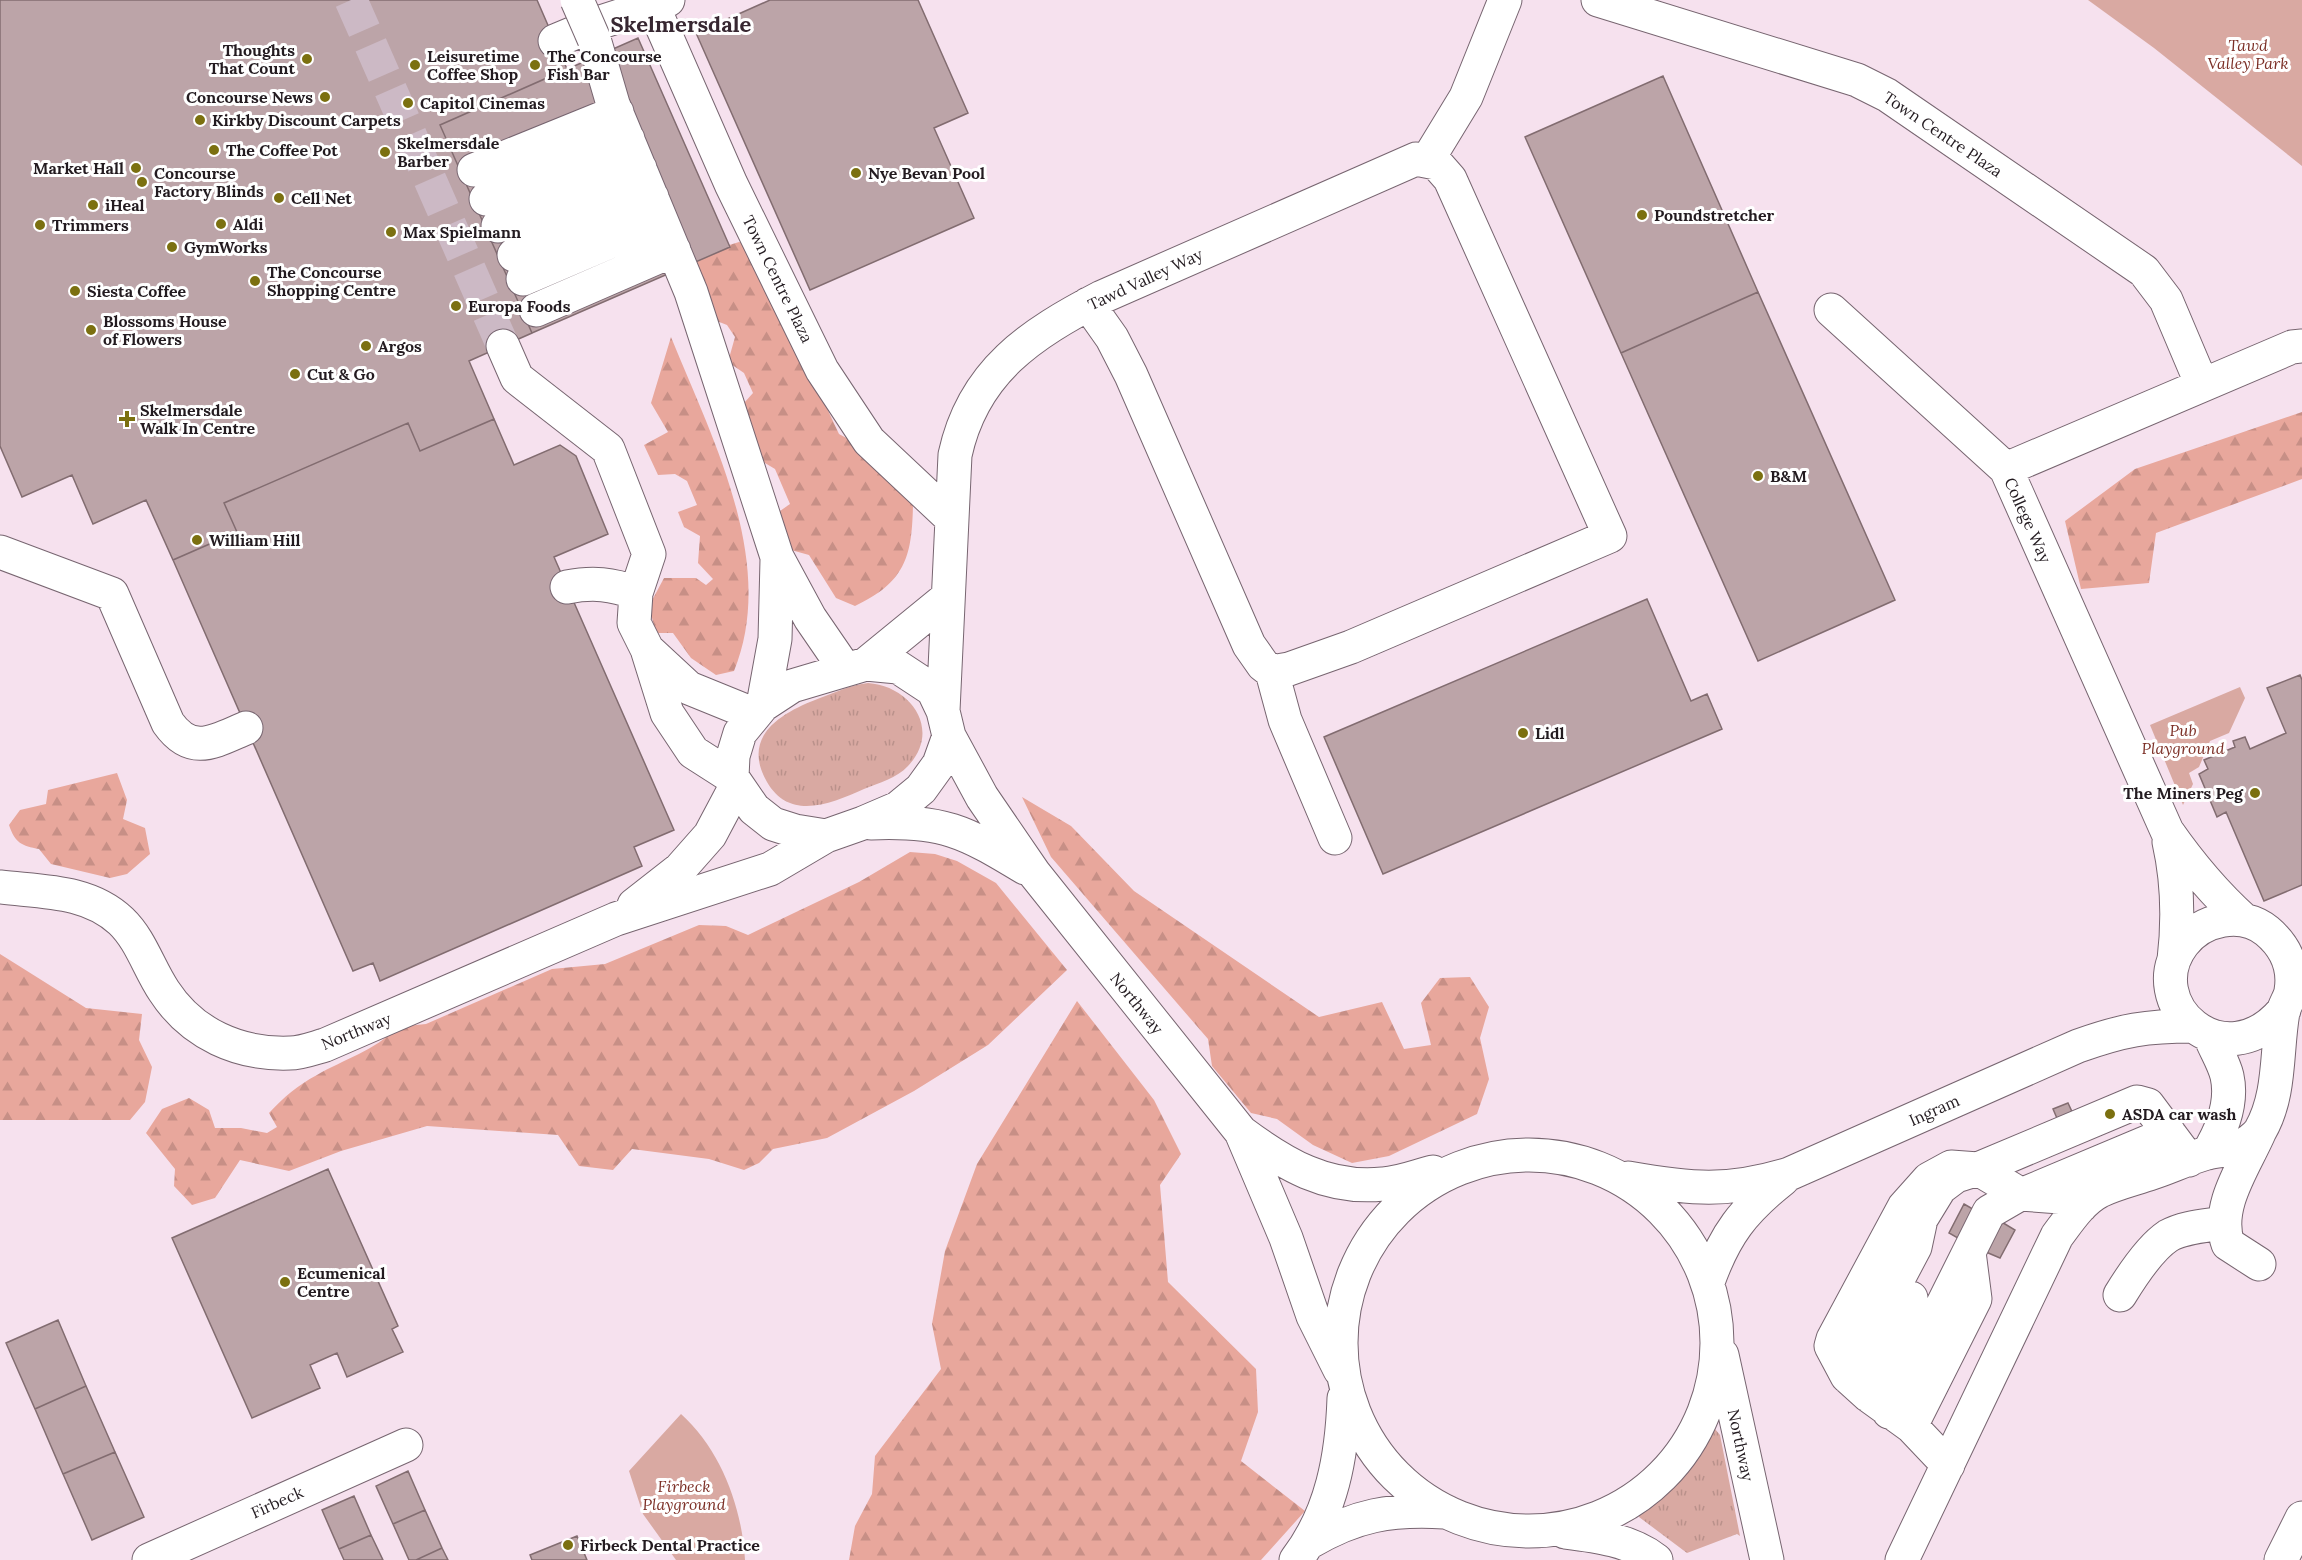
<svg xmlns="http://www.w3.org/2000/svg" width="2302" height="1560" font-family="Lora,serif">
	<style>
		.grass { fill: url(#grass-tufts) }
		.forest { fill: url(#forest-firs) }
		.park { fill: #d9a9a2 }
		.building { fill: #bca4a8; stroke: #826c70; stroke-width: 1.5 }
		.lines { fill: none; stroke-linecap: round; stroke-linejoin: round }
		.minor-tunnel { stroke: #ccb9c5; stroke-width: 33; stroke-dasharray: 33 16; stroke-linecap: butt }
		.minor-casing { stroke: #776570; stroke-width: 35 }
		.minor { stroke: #fff; stroke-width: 33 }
		.minor-bridge-casing { stroke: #776570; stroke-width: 35; stroke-linecap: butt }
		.minor-bridge { stroke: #fff; stroke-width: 33 }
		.poi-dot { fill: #7b7010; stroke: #fff; stroke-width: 2 }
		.labels { text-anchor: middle; stroke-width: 6; stroke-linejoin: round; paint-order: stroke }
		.park-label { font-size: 16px; font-style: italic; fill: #7c2f26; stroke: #fff }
		.poi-label { font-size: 16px; font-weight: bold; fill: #231b20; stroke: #fff; text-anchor: start }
		.street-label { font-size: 16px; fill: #231b20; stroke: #fff }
		.district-label { font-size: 22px; font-weight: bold; fill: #372731; stroke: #fff }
	</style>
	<defs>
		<pattern id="grass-tufts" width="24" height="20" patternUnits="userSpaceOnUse" patternTransform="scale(1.5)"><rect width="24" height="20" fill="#d9a9a2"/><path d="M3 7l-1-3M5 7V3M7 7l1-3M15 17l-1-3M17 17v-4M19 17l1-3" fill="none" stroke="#ba918b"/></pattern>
		<pattern id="forest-firs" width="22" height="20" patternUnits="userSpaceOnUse" patternTransform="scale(1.5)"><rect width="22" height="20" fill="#e8a79c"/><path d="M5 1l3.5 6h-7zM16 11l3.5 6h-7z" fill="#c78f86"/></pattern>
	</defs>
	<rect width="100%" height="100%" fill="#f6e1ee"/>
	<!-- grass -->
	<path class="grass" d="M868,683C911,686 942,730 908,766C897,778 879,783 864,789C832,803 790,822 767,782C740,735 783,712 820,698C836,692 851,685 868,683Z
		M1715,1429L1720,1435L1740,1536L1737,1534L1687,1553L1639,1517L1640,1512L1683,1475Z"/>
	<!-- forest -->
	<path class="forest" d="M739,242L759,245L809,370L839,434L874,453L913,504C912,556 906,582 855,606L836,598L809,555L791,550L782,528L780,511L790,504L775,469L755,457L744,403L753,393L744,373L728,362L735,337L727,325L704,316L694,256Z
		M671,337C712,438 778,563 734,671L716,675L691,658L673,633H656L649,606L664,578H696L706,585L713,579L698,563L700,536L684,527L678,512L697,505L687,481L675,474L658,475L644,445L668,432L651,403Z
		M2302,412V479L2156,533L2149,583L2081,589L2065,521L2135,469Z
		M117,773L127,800L123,819L145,828L150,854L127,874L110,878L51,864L39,849C22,846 15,843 9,825L20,810L46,804L48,790Z
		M1022,797L1071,826L1134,891L1319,1017L1382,1002L1404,1049L1431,1045L1421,1003L1440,978L1470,977L1489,1007L1480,1038L1489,1079L1477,1114L1389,1156L1352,1163L1313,1145L1277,1119L1251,1113L1212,1066L1208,1039L1051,857Z
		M910,852L935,854L957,861L996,883L1067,970L988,1045L914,1091L827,1138L773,1149L759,1163L744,1170L709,1159L632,1149L613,1170L579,1166L558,1135L427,1126L341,1151L289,1171L240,1160L215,1198L192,1205L174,1186L175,1169L146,1133L162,1109L189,1098L209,1110L215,1128H241L267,1133L277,1127L269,1113C284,1097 298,1085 317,1075C344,1059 375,1051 397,1027L426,1024L552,969L605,964L699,925L726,926L748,935L859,882Z
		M0,954L86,1008L142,1014L139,1040L152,1067L145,1102L130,1120H0Z
		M1077,1001L1154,1100L1181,1154L1160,1185L1168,1282L1256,1369L1258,1412L1241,1461L1305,1511L1261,1560H849L855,1526L872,1494L875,1456L941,1369L932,1324L945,1251L977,1164Z"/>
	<!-- park -->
	<path class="park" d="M2088,0H2302V166L2154,48Z
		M2240,687L2245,698L2229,733L2210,741L2199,767L2189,773L2193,784L2183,805L2150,725Z
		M681,1414C721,1450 742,1507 745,1560H676L643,1514L629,1471Z"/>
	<!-- building -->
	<path class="building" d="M0,0H537L567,69L440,125L532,333L469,361L494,419L420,451L408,423L224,503L237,532L173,560L146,500L93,524L72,475L22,497L0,446Z
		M770,0H918L968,113L934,128L974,218L810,290L696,33Z
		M638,38L730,247L532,333L440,125Z
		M1663,76L1758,292L1621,353L1525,137Z
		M1758,292L1895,600L1758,661L1621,353Z
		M494,419L514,465L560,445L576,456L608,534L554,557L674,830L634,847L642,866L380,981L373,963L353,971L173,560L237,532L224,503L408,423L420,451Z
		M1647,599L1691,701L1707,694L1722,729L1383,874L1324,737Z
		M2300,675L2302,680V885L2264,901L2226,812L2217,817L2199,774L2208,769L2204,760L2235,747L2233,741L2245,737L2250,749L2286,733L2267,688Z
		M2068,1103L2074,1116L2059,1123L2053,1109Z
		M328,1169L398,1326L392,1329L403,1352L347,1377L337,1353L310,1365L320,1388L252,1418L172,1238Z
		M1964,1204L1978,1212L1963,1241L1949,1233Z
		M2000,1221L2015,1230L2000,1258L1986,1252Z
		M58,1320L86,1386L35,1409L6,1343Z
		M86,1386L115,1452L63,1474L35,1409Z
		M115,1452L144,1517L92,1540L63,1474Z
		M408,1471L425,1510L393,1524L376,1486Z
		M354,1496L371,1535L339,1549L322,1510Z
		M425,1510L442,1548L416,1560H409L393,1524Z
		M371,1535L383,1560H344L339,1549Z
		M577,1536L587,1560H532L530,1555Z
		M442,1548L448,1560H416Z"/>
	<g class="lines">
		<!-- minor-tunnel -->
		<path class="minor-tunnel" d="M351,0L503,346"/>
		<defs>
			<path id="minor" d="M1598,0L1857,80L1887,95L2144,271L2166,300L2202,385
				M653,6L731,184L822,370L869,441L952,519
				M594,39L613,104L691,292L777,557L810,618L845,669
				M555,41L598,23L668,0
				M1427,161L1466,97L1505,0
				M474,170L617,112
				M486,199L628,139
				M498,226L640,168
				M514,255L652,197
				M523,279L661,220
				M536,310L674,250
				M1831,310L2006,469L2167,831C2190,864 2214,893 2244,920
				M503,346L517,378L608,449L649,554L636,593L634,623L647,649L667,713L693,752L732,777
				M2006,469L2292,347L2302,346
				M0,552L112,594L168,723C192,757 215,741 246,728
				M567,587C593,582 612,584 636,593
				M648,650L689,688L753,714
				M866,664L898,667L933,690L943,711L949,736L939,764L921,789L898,808L863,823L826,836L795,831L773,824L754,809L732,777L733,756L740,733L763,705L792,686Z
				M866,664L948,597
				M1272,672L1285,720L1335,838
				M763,705L775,639L777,560
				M943,711L955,455C973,371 1031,334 1102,297L1416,159L1436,163L1450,179L1610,536L1351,647L1289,669L1272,672L1263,665L1249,645L1131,375L1112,338L1088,304
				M949,736L982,797L1034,873L1241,1132C1284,1164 1327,1190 1383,1184C1400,1183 1417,1176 1433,1172
				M871,823C943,820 964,831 1025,868
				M2169,842C2178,882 2179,918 2174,960
				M0,887C42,892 88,890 121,921C141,940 149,969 164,991C192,1034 239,1055 290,1053C301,1053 314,1048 325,1045L616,919L770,869L826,836
				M634,905L680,869L710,835L736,786
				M1241,1132L1286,1238L1313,1316L1340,1370
				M2208,1153C2222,1130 2233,1103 2227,1076C2224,1063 2215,1049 2210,1036
				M1341 1343a188 188 0 1 1 376 0a188 188 0 1 1-376 0Z
				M1628,1178C1691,1189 1727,1193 1789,1174L2078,1046C2123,1030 2146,1026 2193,1026
				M2026,1193L2169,1133
				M2259,1264L2228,1244C2215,1207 2244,1167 2259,1133
				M1708,1282C1725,1234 1743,1211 1783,1179
				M2120,1295C2131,1277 2150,1248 2168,1236C2184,1227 2205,1226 2223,1223
				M1722,1355L1767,1560
				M1847,1376L1915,1247L1921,1219L1940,1188L1956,1176L1978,1169L2137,1102L2148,1105L2189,1160
				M1868,1395L1911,1298
				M1889,1412L1989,1212L2020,1194
				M1911,1426L1975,1299L1969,1252
				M1948,1465L1911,1426L1868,1395L1847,1376L1831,1346L1833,1339L1904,1207L1929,1179L1951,1167L1978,1169L2020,1194L2060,1197L2081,1206
				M1565,1532C1597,1536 1630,1540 1656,1560
				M1310,1542C1356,1515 1390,1509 1444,1512
				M149,1560L406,1445
				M1296,1560C1332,1513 1342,1456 1344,1398
				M1902,1560L2057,1236C2069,1220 2082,1200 2100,1191C2117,1183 2135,1179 2152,1173C2170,1167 2189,1158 2207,1153C2217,1150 2229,1151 2238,1147C2245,1145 2256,1137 2260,1131C2281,1095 2276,1051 2283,1012C2285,1004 2290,998 2291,991C2295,967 2285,946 2267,931C2241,910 2202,919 2183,944C2138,1003 2224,1082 2284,1010
				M2281,1560L2302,1518"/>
		</defs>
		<!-- minor casing -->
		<use href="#minor" class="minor-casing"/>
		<!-- minor -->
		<use href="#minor" class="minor"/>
		<defs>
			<path id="minor-bridge" d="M577,0L594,39"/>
		</defs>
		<!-- minor-bridge casing -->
		<use href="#minor-bridge" class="minor-bridge-casing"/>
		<!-- minor-bridge -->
		<use href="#minor-bridge" class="minor-bridge"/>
	</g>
	<!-- markers -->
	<g class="poi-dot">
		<circle cx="307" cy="59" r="6"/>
		<circle cx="415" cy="65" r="6"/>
		<circle cx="535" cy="65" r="6"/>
		<circle cx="325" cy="97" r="6"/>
		<circle cx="408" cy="103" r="6"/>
		<circle cx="200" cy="120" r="6"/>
		<circle cx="214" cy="150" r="6"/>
		<circle cx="385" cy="152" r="6"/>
		<circle cx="136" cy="168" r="6"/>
		<circle cx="856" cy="173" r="6"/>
		<circle cx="142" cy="182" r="6"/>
		<circle cx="279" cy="198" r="6"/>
		<circle cx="93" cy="205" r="6"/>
		<circle cx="1642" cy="215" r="6"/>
		<circle cx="221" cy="224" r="6"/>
		<circle cx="40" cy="225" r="6"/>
		<circle cx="391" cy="232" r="6"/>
		<circle cx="172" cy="247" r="6"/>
		<circle cx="255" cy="281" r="6"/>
		<circle cx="75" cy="291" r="6"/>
		<circle cx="456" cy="306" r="6"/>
		<circle cx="91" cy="330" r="6"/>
		<circle cx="366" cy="346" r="6"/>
		<circle cx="295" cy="374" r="6"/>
		<path d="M124 410h6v6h6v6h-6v6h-6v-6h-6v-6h6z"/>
		<circle cx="1758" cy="476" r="6"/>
		<circle cx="197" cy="540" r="6"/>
		<circle cx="1523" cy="733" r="6"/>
		<circle cx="2255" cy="793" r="6"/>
		<circle cx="2110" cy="1114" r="6"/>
		<circle cx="285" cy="1282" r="6"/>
		<circle cx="568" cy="1545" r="6"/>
	</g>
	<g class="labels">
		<!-- park labels -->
		<g class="park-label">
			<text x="2248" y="51">Tawd<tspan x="2248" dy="18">Valley Park</tspan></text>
			<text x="2183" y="736">Pub<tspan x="2183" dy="18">Playground</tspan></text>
			<text x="684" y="1492">Firbeck<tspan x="684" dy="18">Playground</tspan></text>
		</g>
		<!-- poi labels -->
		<g class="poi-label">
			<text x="295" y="56" text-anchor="end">Thoughts<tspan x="295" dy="18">That Count</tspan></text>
			<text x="427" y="62">Leisuretime<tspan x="427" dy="18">Coffee Shop</tspan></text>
			<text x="547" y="62">The Concourse<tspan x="547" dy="18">Fish Bar</tspan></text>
			<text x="313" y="103" text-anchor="end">Concourse News</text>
			<text x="420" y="109">Capitol Cinemas</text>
			<text x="212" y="126">Kirkby Discount Carpets</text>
			<text x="397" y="149">Skelmersdale<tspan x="397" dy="18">Barber</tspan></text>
			<text x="226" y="156">The Coffee Pot</text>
			<text x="124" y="174" text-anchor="end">Market Hall</text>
			<text x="154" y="179">Concourse<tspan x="154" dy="18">Factory Blinds</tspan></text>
			<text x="868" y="179">Nye Bevan Pool</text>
			<text x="291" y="204">Cell Net</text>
			<text x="105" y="211">iHeal</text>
			<text x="1654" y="221">Poundstretcher</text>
			<text x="233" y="230">Aldi</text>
			<text x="52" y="231">Trimmers</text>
			<text x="403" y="238">Max Spielmann</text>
			<text x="184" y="253">GymWorks</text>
			<text x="267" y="278">The Concourse<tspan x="267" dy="18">Shopping Centre</tspan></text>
			<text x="87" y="297">Siesta Coffee</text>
			<text x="468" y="312">Europa Foods</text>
			<text x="103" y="327">Blossoms House<tspan x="103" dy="18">of Flowers</tspan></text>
			<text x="378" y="352">Argos</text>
			<text x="307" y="380">Cut &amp; Go</text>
			<text x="140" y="416">Skelmersdale<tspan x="140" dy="18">Walk In Centre</tspan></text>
			<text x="1770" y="482">B&amp;M</text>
			<text x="209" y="546">William Hill</text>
			<text x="1535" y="739">Lidl</text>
			<text x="2243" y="799" text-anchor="end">The Miners Peg</text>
			<text x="2122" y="1120">ASDA car wash</text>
			<text x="297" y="1279">Ecumenical<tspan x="297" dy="18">Centre</tspan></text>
			<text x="580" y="1551">Firbeck Dental Practice</text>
		</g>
		<!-- street labels -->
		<g class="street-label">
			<text transform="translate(1943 134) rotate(34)" y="6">Town Centre Plaza</text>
			<text transform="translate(778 279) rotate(64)" y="6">Town Centre Plaza</text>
			<text transform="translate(1145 279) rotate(-25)" y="6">Tawd Valley Way</text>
			<text transform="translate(2028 520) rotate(66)" y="6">College Way</text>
			<text transform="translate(1137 1003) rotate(51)" y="6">Northway</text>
			<text transform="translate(356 1031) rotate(-22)" y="6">Northway</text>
			<text transform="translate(1934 1110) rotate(-24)" y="6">Ingram</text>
			<text transform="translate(1741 1445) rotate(78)" y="6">Northway</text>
			<text transform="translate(277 1502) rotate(-24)" y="6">Firbeck</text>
		</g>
		<!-- district labels -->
		<g class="district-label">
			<text x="681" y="32">Skelmersdale</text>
		</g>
	</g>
</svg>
